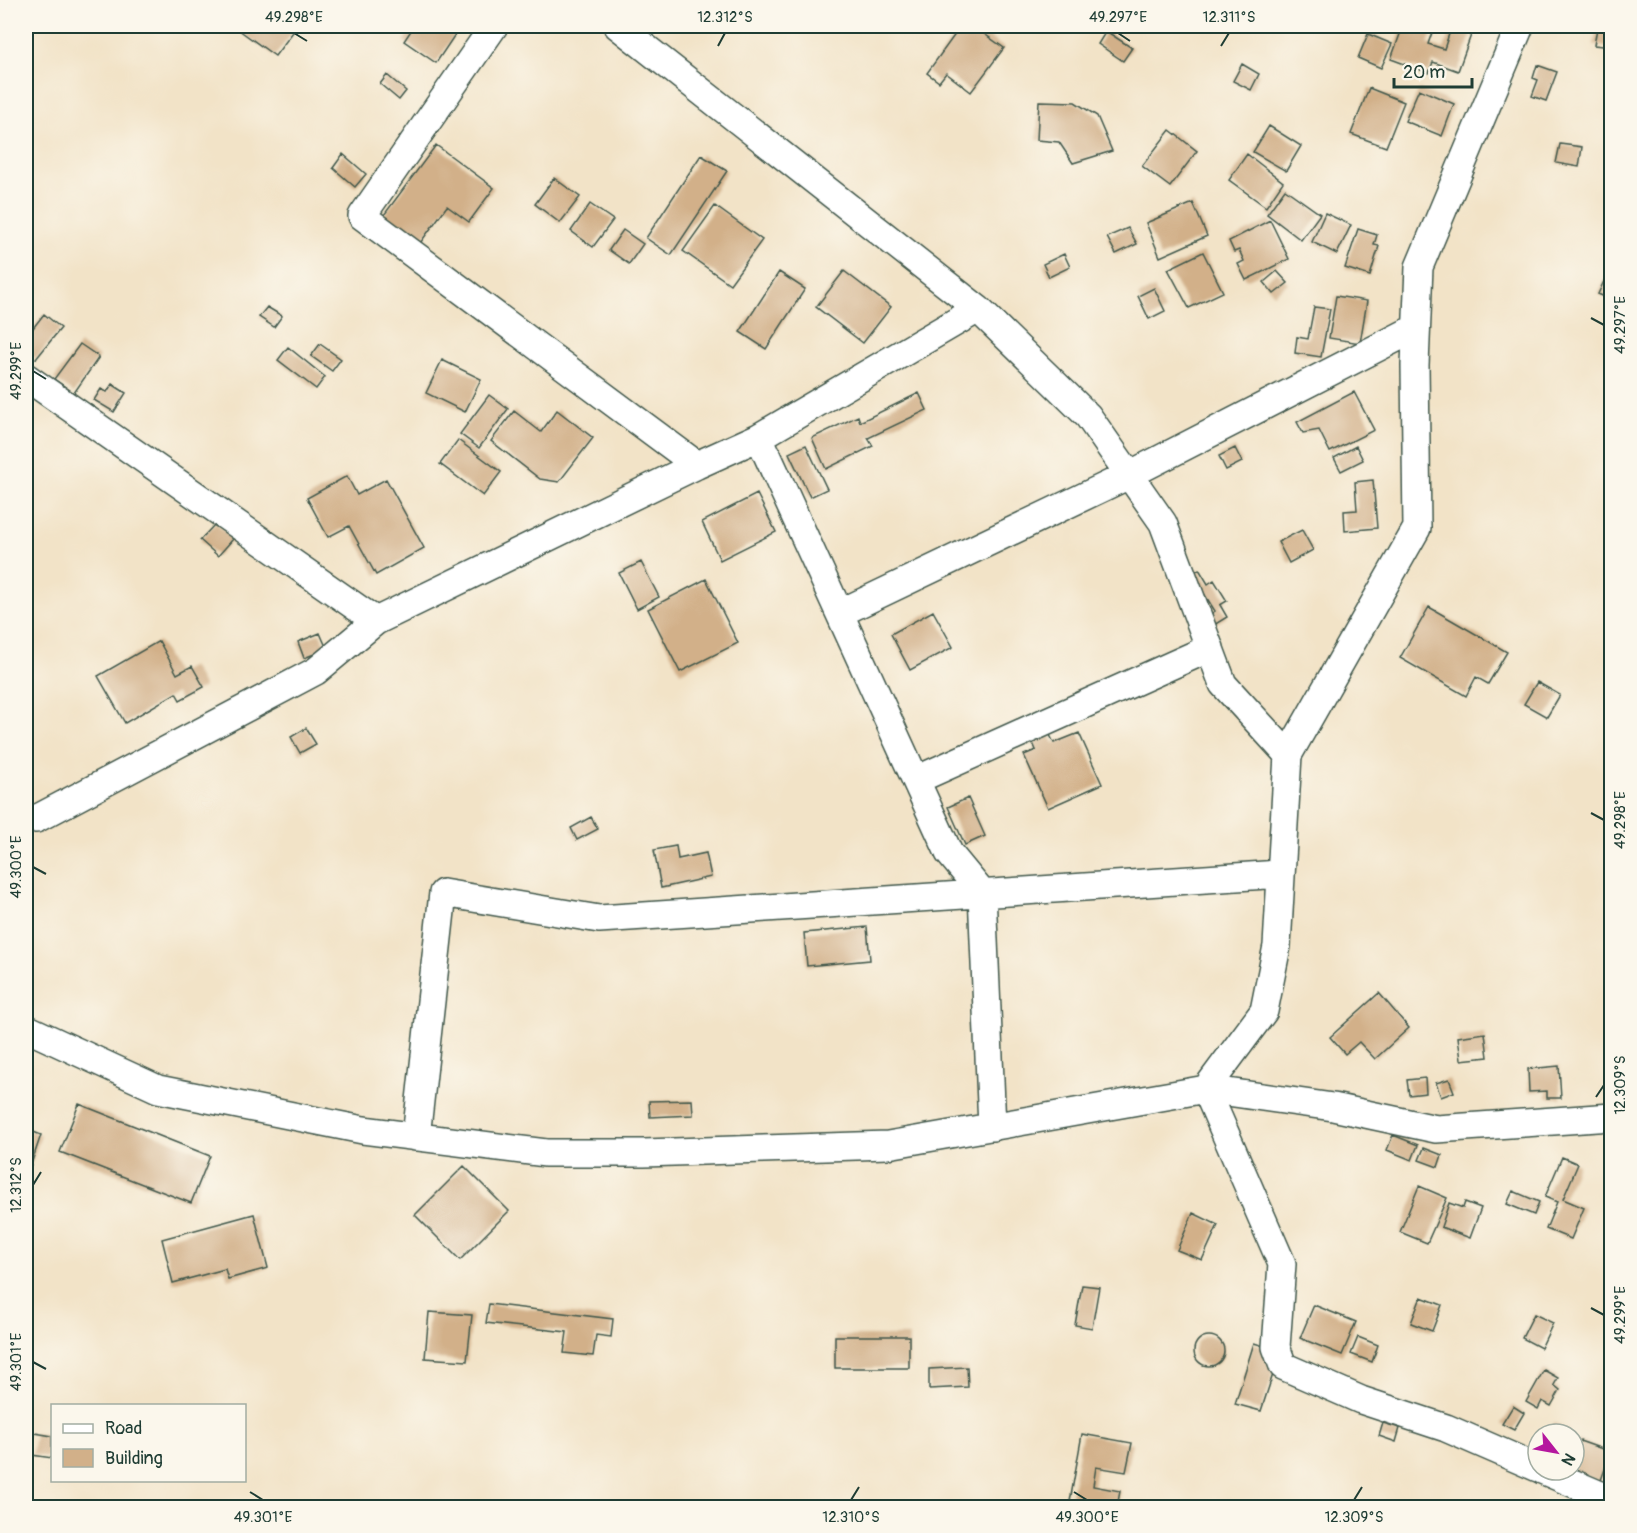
<svg xmlns="http://www.w3.org/2000/svg" width="1637" height="1533" font-family="Pangolin,sans-serif">
	<style>
		.building { fill: #d2b089 }
		.lines { fill: none; stroke-linecap: round; stroke-linejoin: round }
		.street-casing { stroke: #3f564a; stroke-width: 30 }
		.street { stroke: #fff; stroke-width: 27 }
		.ticks { fill: none; stroke: #1f3d34; stroke-width: 2 }
		.neatline { fill: none; stroke: #1f3d34; stroke-width: 2 }
		.ticks-label { font-size: 15px; text-anchor: middle; fill: #1f3d34 }
	</style>
	<rect width="100%" height="100%" fill="#fbf7ec"/>
	<filter id="ink" filterUnits="userSpaceOnUse"><feTurbulence type="fractalNoise" baseFrequency=".0167" numOctaves="2"/><feDisplacementMap in="SourceGraphic" scale="12" xChannelSelector="R" yChannelSelector="G"/><feConvolveMatrix kernelMatrix="1 2 1 2 8 2 1 2 1" color-interpolation-filters="sRGB"/></filter>
	<filter id="wash" filterUnits="userSpaceOnUse"><feTurbulence type="fractalNoise" baseFrequency=".008" numOctaves="4" result="noise"/><feDisplacementMap in="SourceGraphic" scale="24" xChannelSelector="R" yChannelSelector="G"/><feGaussianBlur stdDeviation="1.35" result="paint"/><feColorMatrix in="noise" values="0 0 0 0 0 0 0 0 0 0 0 0 0 0 0 0 0 1.4 0 .05"/><feComposite in="paint" operator="in"/></filter>
	<g filter="url(#wash)">
		<rect width="100%" height="100%" fill="#f2e3c7"/>
		<g id="blocks">
			<!-- building -->
			<path class="building" d="M243,26H293L296,28L275,56L239,30Z
				M414,26H458L460,27L436,63L404,41Z
				M961,26H973L1004,48L971,92L946,73L939,82L927,73Z
				M1403,26L1434,27L1428,44L1444,49L1451,28L1471,35L1458,71L1433,62L1429,73L1391,59Z
				M1597,28L1612,30V47L1594,45Z
				M1106,31L1132,48L1123,61L1098,44Z
				M1368,34L1392,44L1381,68L1358,58Z
				M1242,64L1259,74L1251,90L1233,81Z
				M1537,65L1557,72L1546,101L1532,96L1538,80L1533,78Z
				M387,75L406,91L399,100L380,84Z
				M1369,88L1404,102L1386,147L1351,134Z
				M1419,89L1454,104L1442,136L1405,121Z
				M1039,101L1075,102L1097,116L1112,151L1073,163L1059,142L1037,140Z
				M1269,126L1301,146L1286,171L1253,152Z
				M1170,130L1197,151L1170,187L1142,166Z
				M1560,144L1582,147L1579,167L1556,163Z
				M436,145L494,188L469,222L447,206L418,246L381,219Z
				M343,154L366,174L355,187L333,168Z
				M1247,154L1283,182L1266,207L1229,180Z
				M701,155L727,171L671,255L646,238Z
				M554,178L580,197L560,223L535,204Z
				M1285,189L1320,214L1301,240L1267,214Z
				M1193,203L1207,236L1160,257L1146,223Z
				M590,204L613,220L593,247L571,231Z
				M715,206L762,240L730,284L683,251Z
				M1325,213L1351,225L1337,254L1312,242Z
				M1270,220L1289,259L1246,280L1238,264L1244,261L1239,250L1234,252L1229,241Z
				M1128,228L1137,244L1116,254L1107,237Z
				M1358,229L1377,235L1374,245L1379,246L1370,276L1345,268Z
				M623,230L643,244L629,264L609,250Z
				M1203,252L1223,292L1189,308L1168,269Z
				M1064,254L1070,267L1049,277L1043,264Z
				M1612,264V300L1598,294Z
				M844,271L891,307L863,343L816,307Z
				M1277,271L1288,283L1274,294L1264,282Z
				M779,272L805,289L766,349L740,332Z
				M1154,288L1165,311L1149,319L1138,296Z
				M1336,296L1367,301L1360,343L1329,338Z
				M267,307L282,316L274,327L259,317Z
				M1314,307L1330,309L1321,357L1295,353L1297,337L1308,339Z
				M44,314L61,328L36,359L26,351L30,344L26,340V337Z
				M80,344L99,357L74,393L54,379Z
				M320,344L341,359L332,371L311,356Z
				M288,347L325,377L316,389L278,360Z
				M442,360L481,379L465,412L426,393Z
				M112,384L126,393L114,412L94,400L101,389L107,392Z
				M1354,392L1374,430L1330,452L1319,430L1303,433L1297,422Z
				M919,393L927,410L868,438L873,446L826,469L812,438L858,416L860,422Z
				M489,395L508,409L479,448L460,434Z
				M557,410L593,438L559,482L540,479L491,441L514,411L541,432Z
				M458,440L501,472L483,496L440,464Z
				M806,445L827,489L810,497L789,453Z
				M1356,446L1363,460L1341,471L1334,458Z
				M1235,448L1242,462L1226,470L1219,456Z
				M347,476L357,495L386,479L424,548L376,575L349,526L328,537L307,498Z
				M1373,480L1377,528L1345,531L1344,511L1357,510L1355,482Z
				M757,494L776,532L720,560L702,522Z
				M216,523L233,539L218,556L200,540Z
				M1302,530L1313,550L1289,563L1278,542Z
				M641,562L659,597L637,609L619,573Z
				M1199,569L1208,584L1214,580L1227,601L1220,605L1227,617L1214,625L1208,616L1215,611L1192,574Z
				M706,579L738,643L680,672L648,609Z
				M1429,607L1507,652L1488,684L1476,677L1466,696L1400,658Z
				M933,611L953,647L910,670L891,634Z
				M320,633L327,649L304,658L298,642Z
				M159,641L177,674L192,666L204,687L180,700L176,693L125,723L98,676Z
				M1537,682L1560,695L1547,717L1524,704Z
				M306,728L316,744L300,753L291,737Z
				M1048,731L1054,743L1079,733L1102,784L1048,808L1024,755L1036,750L1030,736Z
				M968,798L985,836L965,845L948,807Z
				M591,817L598,829L577,840L571,828Z
				M676,846L678,859L706,853L711,877L661,888L654,850Z
				M867,927L870,960L807,966L804,933Z
				M1379,993L1409,1028L1375,1059L1359,1042L1345,1054L1330,1037Z
				M1485,1033L1488,1057L1461,1060L1458,1037Z
				M1559,1066L1561,1098H1547V1091L1529,1092L1528,1069Z
				M1425,1078L1426,1093L1409,1095L1407,1080Z
				M1449,1079L1454,1092L1441,1097L1436,1083Z
				M692,1100L693,1115L650,1117L649,1101Z
				M79,1104L210,1156L191,1203L60,1152Z
				M26,1129L41,1135L26,1179Z
				M1393,1135L1418,1145L1412,1160L1387,1150Z
				M1424,1148L1442,1155L1438,1167L1419,1160Z
				M1562,1157L1578,1164L1563,1199L1584,1208L1571,1239L1546,1229L1557,1202L1545,1197Z
				M464,1166L509,1211L460,1260L415,1215Z
				M1419,1186L1447,1198L1427,1243L1400,1232Z
				M1513,1191L1539,1202L1534,1215L1507,1204Z
				M1465,1202L1481,1208L1470,1238L1441,1227L1449,1203L1463,1208Z
				M1193,1213L1218,1225L1202,1260L1177,1250Z
				M254,1214L268,1268L228,1279L225,1269L173,1283L162,1239Z
				M1082,1285L1099,1287L1092,1328L1075,1325Z
				M1421,1297L1442,1305L1432,1331L1411,1323Z
				M489,1304L613,1319L611,1337L596,1335L593,1356L564,1353L567,1332L486,1323Z
				M1314,1305L1356,1322L1342,1355L1300,1338Z
				M429,1312L472,1315L467,1361L425,1358Z
				M1534,1314L1553,1323L1541,1348L1522,1338Z
				M835,1336H909V1368H835Z
				M1194 1351a15 15 0 1 1 30 0a15 15 0 1 1-30 0Z
				M1358,1337L1378,1345L1372,1362L1351,1354Z
				M1254,1343L1264,1346L1274,1371L1261,1411L1235,1404Z
				M967,1367L968,1387L929,1389V1369Z
				M1544,1370L1558,1378L1554,1385L1560,1390L1551,1406L1542,1401L1538,1409L1526,1402Z
				M1513,1406L1524,1413L1514,1430L1502,1424Z
				M1383,1423L1400,1428L1396,1442L1379,1436Z
				M1554,1423L1568,1430L1566,1434H1548Z
				M35,1433L52,1436V1458L32,1455Z
				M1082,1434L1132,1443L1126,1472L1096,1467L1093,1486L1120,1491L1117,1508L1069,1507Z
				M1577,1440L1611,1452L1600,1483L1574,1470V1449Z"/>
		</g>
	</g>
	<g filter="url(#ink)">
		<use href="#blocks" fill-opacity="0" stroke="#3f564a" stroke-width="1.5"/>
		<g class="lines">
			<defs>
				<path id="street" d="M494,26L362,216L697,465
					M618,26L978,309L1088,416L1163,523L1223,684L1288,755
					M1520,26L1419,267L1415,365L1417,528L1288,755L1277,946L1264,1011L1206,1089L1282,1264L1276,1347L1283,1366L1361,1400L1446,1428L1538,1468
					M26,377L376,621L697,465L759,437L949,853L982,893L992,1127
					M759,437L978,309
					M840,613L1129,475L1416,328
					M916,780L1210,648
					M26,817L36,819L316,671L376,621
					M26,1028L158,1089L363,1130L546,1153H644L888,1145L1206,1089L1333,1107L1436,1129L1612,1117
					M416,1137L443,893L599,919L1281,874
					M1542,1470L1612,1500"/>
			</defs>
			<!-- street casing -->
			<use href="#street" class="street-casing"/>
			<!-- street -->
			<use href="#street" class="street"/>
		</g>
	</g>
	<!-- ticks -->
	<path class="ticks" d="M294,33L307,41M1118,33L1130,41M718,46L725,33M1221,46L1229,33M1591,318L1604,325M33,371L46,379M1591,813L1604,820M33,867L46,874M1596,1097L1604,1085M33,1185L41,1172M1591,1308L1604,1315M33,1362L46,1369M250,1492L263,1500M1074,1492L1087,1500M851,1500L859,1487M1354,1500L1362,1487"/>
	<!-- margin -->
	<rect width="1637" height="1533" fill="none" stroke="#fbf7ec" stroke-width="66"/>
	<!-- legend -->
	<rect x="51" y="1404" width="195" height="78" fill="#fbf7ec" stroke="#a3ada2" stroke-width="1.5"/>
	<rect x="63" y="1424" width="30" height="9" fill="#ffffff" stroke="#a3ada2" stroke-width="1.5"/>
	<text x="105" y="1434" font-size="18" fill="#1f3d34">Road</text>
	<rect x="63" y="1449" width="30" height="18" fill="#d2b089" stroke="#a3ada2" stroke-width="1.5"/>
	<text x="105" y="1464" font-size="18" fill="#1f3d34">Building</text>
	<!-- north arrow -->
	<g transform="translate(1556 1452) rotate(121)"><circle r="28" fill="#fbf7ec" stroke="#a3ada2" stroke-width="1.5"/>
	<path d="M0-4.5L10 22L0 15L-10 22Z" fill="#b5179e"/>
	<text y="-9" font-size="16" font-weight="bold" text-anchor="middle" fill="#1f3d34">N</text>
	</g>
	<!-- scale -->
	<path d="M1394 78v9h78v-9" fill="none" stroke="#1f3d34" stroke-width="3"/>
	<text x="1403" y="78" font-size="18" fill="#1f3d34" stroke="#fbf7ec" stroke-width="4.5" paint-order="stroke">20 m</text>
	<rect x="33" y="33" width="1571" height="1467" class="neatline"/>
	<g class="ticks-label">
		<text x="294" y="22">49.298°E</text>
		<text x="725" y="22">12.312°S</text>
		<text x="1118" y="22">49.297°E</text>
		<text x="1229" y="22">12.311°S</text>
		<text transform="translate(1620 325) rotate(-90)" y="5">49.297°E</text>
		<text transform="translate(16 371) rotate(-90)" y="5">49.299°E</text>
		<text transform="translate(1620 820) rotate(-90)" y="5">49.298°E</text>
		<text transform="translate(16 867) rotate(-90)" y="5">49.300°E</text>
		<text transform="translate(1620 1085) rotate(-90)" y="5">12.309°S</text>
		<text transform="translate(16 1185) rotate(-90)" y="5">12.312°S</text>
		<text transform="translate(1620 1315) rotate(-90)" y="5">49.299°E</text>
		<text transform="translate(16 1362) rotate(-90)" y="5">49.301°E</text>
		<text x="263" y="1522">49.301°E</text>
		<text x="851" y="1522">12.310°S</text>
		<text x="1087" y="1522">49.300°E</text>
		<text x="1354" y="1522">12.309°S</text>
	</g>
</svg>
